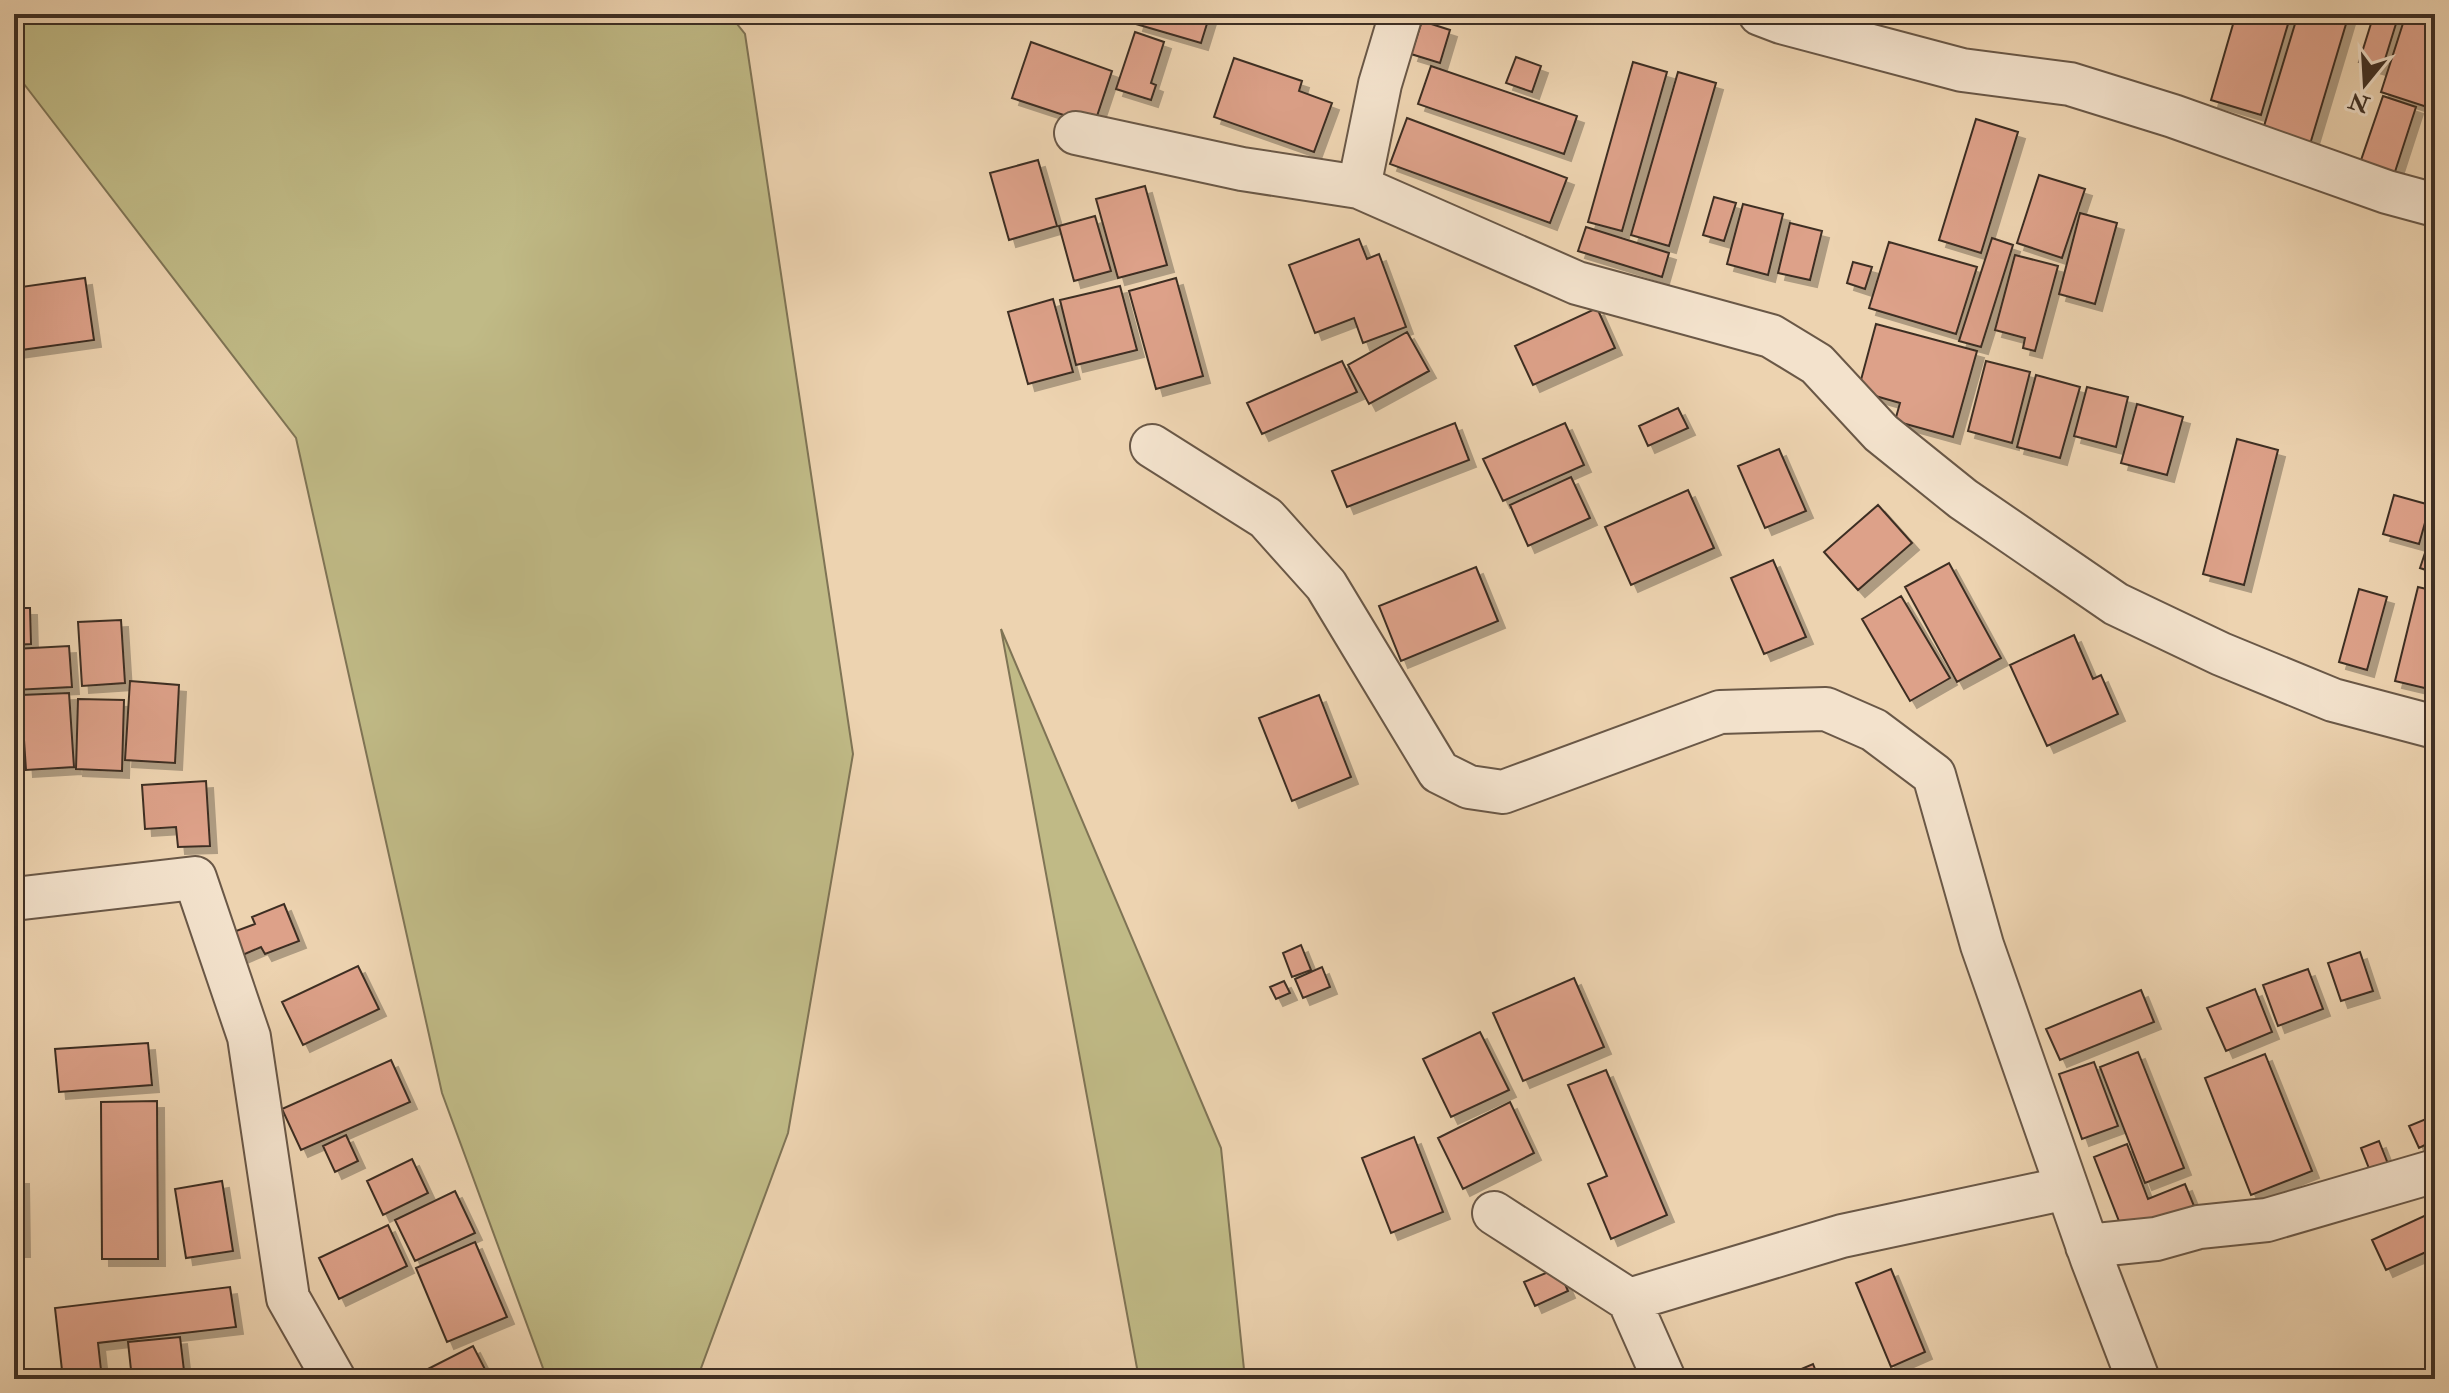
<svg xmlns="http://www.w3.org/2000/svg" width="2449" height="1393" font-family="'IM FELL Double Pica',serif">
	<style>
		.green { fill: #c0ba86; stroke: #7f7455; stroke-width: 2 }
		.building { fill: #dda189; stroke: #3e2f24; stroke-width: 2; filter: url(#shadow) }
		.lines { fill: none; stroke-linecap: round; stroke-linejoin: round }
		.minor-casing { stroke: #6a5847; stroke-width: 46 }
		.minor { stroke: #f3e2cc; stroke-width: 42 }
	</style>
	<defs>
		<filter id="shadow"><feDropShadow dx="7" dy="7" stdDeviation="0" flood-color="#0004"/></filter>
	</defs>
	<rect width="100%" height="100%" fill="#edd3b0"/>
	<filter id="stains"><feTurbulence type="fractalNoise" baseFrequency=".0025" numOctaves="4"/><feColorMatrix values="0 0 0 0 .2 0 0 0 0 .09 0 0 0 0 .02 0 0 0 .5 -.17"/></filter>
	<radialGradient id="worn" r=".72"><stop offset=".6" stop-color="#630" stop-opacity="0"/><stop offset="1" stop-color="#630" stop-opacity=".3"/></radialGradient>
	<!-- green -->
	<path class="green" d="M14,14H729L745,34L853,754L788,1133L697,1379H547L442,1093L296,438L14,71Z
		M1001,629L1221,1148L1245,1379H1139Z"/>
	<!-- building -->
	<path class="building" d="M1139,14H1210L1201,43L1136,24Z
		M2236,14H2291L2261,115L2211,100Z
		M2298,14H2349L2308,151L2261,136Z
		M2374,14H2399L2382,69L2359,62Z
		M2406,14H2435V80L2427,107L2381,92Z
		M1422,21L1450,30L1440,63L1411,54Z
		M1135,32L1164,42L1151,83L1156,85L1151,100L1116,89Z
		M1031,42L1112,71L1094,125L1012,98Z
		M1516,57L1541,66L1532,92L1506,83Z
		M1234,58L1302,81L1299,91L1332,103L1314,152L1214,117Z
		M1633,62L1667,72L1622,231L1588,222Z
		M1431,66L1577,116L1564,154L1418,104Z
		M1678,72L1716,83L1669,246L1631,235Z
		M2383,96L2416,107L2392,181L2358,169Z
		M1407,118L1567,178L1550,223L1390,164Z
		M1976,119L2018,132L1981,253L1939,240Z
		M1038,160L1057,226L1009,240L990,173Z
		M2039,175L2085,189L2062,258L2017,243Z
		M1145,186L1167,265L1118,278L1096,199Z
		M1714,197L1736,203L1724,241L1703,235Z
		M1743,204L1783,214L1768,275L1727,264Z
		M2080,213L2117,223L2095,304L2059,294Z
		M1095,216L1111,271L1074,281L1059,226Z
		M1790,223L1822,231L1810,280L1778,273Z
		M1586,227L1669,253L1662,277L1578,251Z
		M1992,238L2013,245L1981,347L1959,341Z
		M1359,239L1367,259L1379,254L1406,327L1363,343L1354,318L1315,333L1289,265Z
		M1889,242L1977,267L1956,334L1869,308Z
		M2015,255L2058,266L2035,351L2023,348L2025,338L1995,330Z
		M1853,262L1872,267L1865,289L1847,283Z
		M85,278L94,340L14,351V288Z
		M1176,278L1203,376L1156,389L1129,291Z
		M1120,286L1137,350L1076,365L1060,300Z
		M1053,299L1073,372L1028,384L1008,312Z
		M1597,308L1615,348L1533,385L1515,346Z
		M1876,324L1977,351L1953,437L1895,421L1900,403L1858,391Z
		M1407,332L1429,371L1369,404L1348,365Z
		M1342,361L1357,392L1262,434L1247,403Z
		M1986,361L2030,372L2012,443L1968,431Z
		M2036,375L2080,387L2060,458L2017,447Z
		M2087,387L2128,397L2116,447L2074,436Z
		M2137,404L2183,417L2167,475L2121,463Z
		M1678,408L1688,428L1648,446L1639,426Z
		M1455,423L1469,460L1347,507L1332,471Z
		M1565,423L1584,465L1503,501L1483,459Z
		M2237,439L2278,450L2244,585L2203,574Z
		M1779,449L1806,511L1765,528L1738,466Z
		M1571,477L1590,518L1528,546L1510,505Z
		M1688,490L1714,548L1631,585L1605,527Z
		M2394,495L2430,505L2419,544L2383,534Z
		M1878,505L1912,543L1858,590L1824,552Z
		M2429,541L2435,543V573L2420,568Z
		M1773,560L1806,637L1764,654L1731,578Z
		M1949,563L2001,658L1957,682L1905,587Z
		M1476,567L1498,621L1401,661L1379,606Z
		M2418,587L2435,591L2433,690L2395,681Z
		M2359,589L2387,597L2367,670L2339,662Z
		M1901,596L1950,678L1910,701L1862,619Z
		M14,608H30L31,644L14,645Z
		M121,620L125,683L82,686L78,622Z
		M2074,635L2093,679L2101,675L2118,714L2047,746L2010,665Z
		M69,646L72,687L14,690V649Z
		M130,681L179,685L175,763L125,760Z
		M69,693L74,767L26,770L21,695Z
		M1319,695L1351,777L1292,801L1259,718Z
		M78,699L124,700L122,771L76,769Z
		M206,781L210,846L178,847L176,827L145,829L142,785Z
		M284,904L299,941L265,954L261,947L238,957L228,934L255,924L252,917Z
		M1301,945L1311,970L1292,977L1283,953Z
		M2360,952L2373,991L2341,1001L2328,963Z
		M358,966L379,1009L303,1045L282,1002Z
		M1322,967L1330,987L1303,998L1295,979Z
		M2308,969L2323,1009L2278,1026L2263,985Z
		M1574,978L1604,1047L1523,1081L1493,1013Z
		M1284,981L1290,993L1276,999L1270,987Z
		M2255,989L2272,1032L2226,1051L2207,1008Z
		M2141,990L2154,1022L2060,1060L2046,1029Z
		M1480,1032L1509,1090L1451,1117L1423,1059Z
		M148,1043L152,1085L59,1092L55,1049Z
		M2138,1052L2184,1168L2145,1183L2100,1067Z
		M2265,1054L2312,1171L2251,1195L2205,1078Z
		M391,1060L410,1102L301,1150L282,1109Z
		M2094,1062L2118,1126L2082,1139L2059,1074Z
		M1606,1070L1667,1215L1611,1239L1588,1184L1607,1176L1568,1085Z
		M157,1101L158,1259H102L101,1102Z
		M1510,1102L1534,1153L1463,1189L1438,1138Z
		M2426,1119L2435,1140L2419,1148L2409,1126Z
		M346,1135L358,1161L335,1172L323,1146Z
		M1414,1137L1443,1212L1391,1233L1362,1158Z
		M2379,1141L2390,1169L2372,1176L2361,1148Z
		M2127,1144L2148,1199L2185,1184L2194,1206L2124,1234L2094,1157Z
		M412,1159L428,1193L383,1215L367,1181Z
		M14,1177H22L23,1250H14Z
		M222,1181L233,1251L186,1258L175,1189Z
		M455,1191L475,1233L415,1261L395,1220Z
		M2435,1211V1248L2386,1270L2372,1240Z
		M388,1225L407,1266L339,1299L319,1258Z
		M475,1242L507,1317L447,1342L416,1268Z
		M1558,1268L1568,1291L1535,1306L1524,1282Z
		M1891,1269L1925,1352L1891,1367L1856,1283Z
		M230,1287L236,1327L98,1343L102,1379H63L55,1308Z
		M180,1337L185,1379H132L128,1342Z
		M473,1346L490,1379H426L422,1372Z
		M1813,1364L1819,1379H1778Z
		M276,1370L277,1379H250L249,1375Z"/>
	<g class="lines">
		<defs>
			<path id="minor" d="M1760,14L1781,22L1962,70L2070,84L2173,116L2387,192L2435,205
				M1076,133L1242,169L1359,187L1577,283L1771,336L1817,364L1881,433L1963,499L2116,604L2221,654L2333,700L2435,727
				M1359,187L1380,84L1401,14
				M1152,446L1266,518L1326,585L1439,772L1469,787L1503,792L1720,712L1826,709L1874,730L1934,775L1982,945L2092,1259L2138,1379
				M14,899L195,878L249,1037L288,1298L334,1379
				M1494,1213L1629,1300L1842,1236L2067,1188
				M2087,1246L2156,1239L2199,1227L2267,1220L2435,1171
				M1629,1300L1664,1379"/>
		</defs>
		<!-- minor casing -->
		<use href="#minor" class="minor-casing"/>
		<!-- minor -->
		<use href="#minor" class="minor"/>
	</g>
	<!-- margin -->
	<rect width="2449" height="1393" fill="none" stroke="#edd3b0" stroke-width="48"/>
	<rect x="16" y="16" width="2417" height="1361" fill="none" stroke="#3e2f24" stroke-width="4"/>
	<rect x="24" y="24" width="2401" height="1345" fill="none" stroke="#3e2f24" stroke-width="2"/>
	<!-- north arrow -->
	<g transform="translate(2365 84) rotate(198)" stroke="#f3e2cc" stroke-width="6" paint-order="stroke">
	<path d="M0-6L14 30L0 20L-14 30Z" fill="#3e2f24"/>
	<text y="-12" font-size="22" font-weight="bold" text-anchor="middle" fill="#3e2f24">N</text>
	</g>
	<rect width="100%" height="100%" filter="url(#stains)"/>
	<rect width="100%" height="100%" fill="url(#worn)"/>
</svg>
